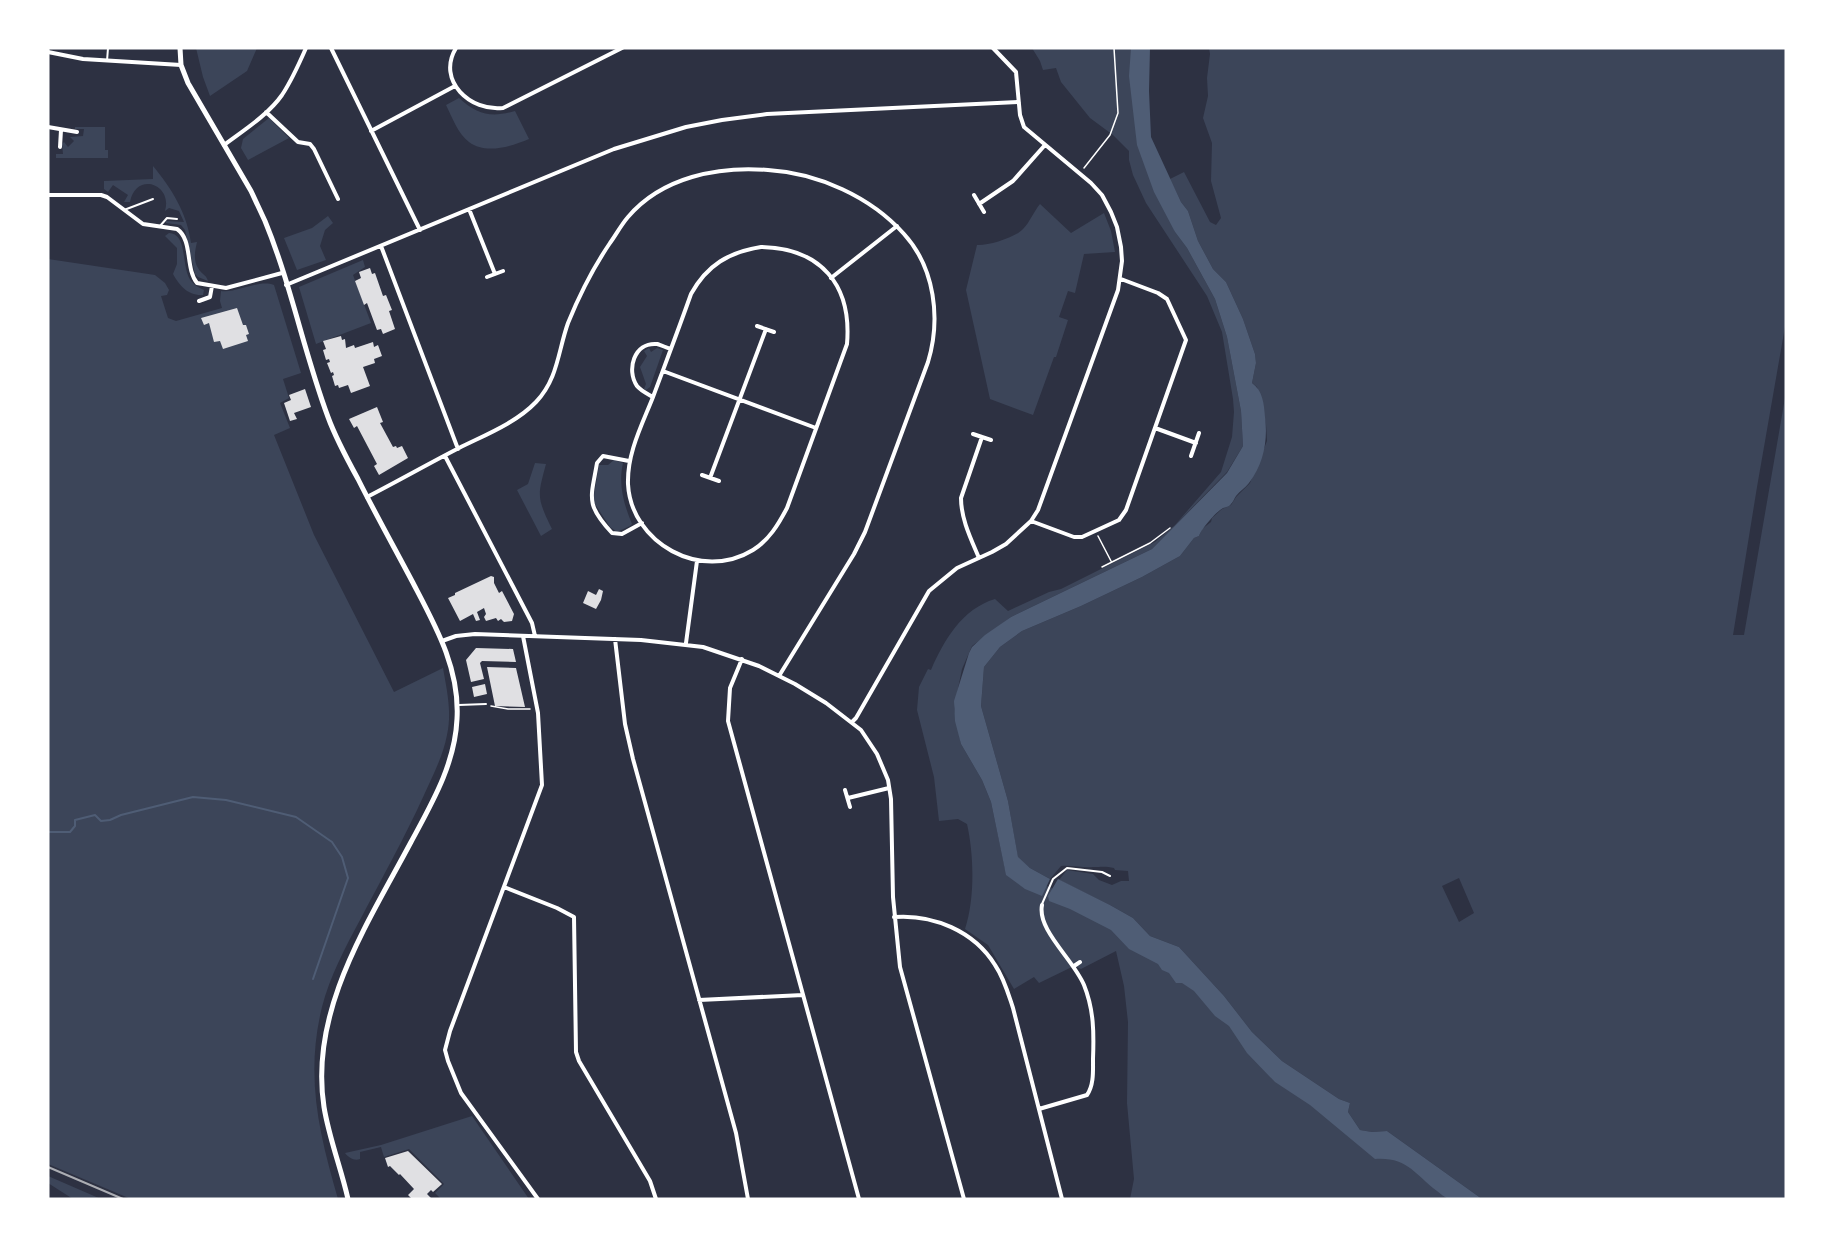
<svg xmlns="http://www.w3.org/2000/svg" width="1834" height="1247" font-family="Karla,sans-serif">
	<style>
		.green { fill: #3c4559; fill-rule: evenodd }
		.water { fill: #4f5d75 }
		.lines { fill: none; stroke-linecap: round; stroke-linejoin: round }
		.stream { stroke: #4f5d75; stroke-width: 2 }
		.building { fill: #e0e0e3 }
		.path { stroke: #fff; stroke-width: 1.5 }
		.service { stroke: #fff; stroke-width: 2 }
		.minor { stroke: #fff; stroke-width: 4 }
		.secondary { stroke: #fff; stroke-width: 5 }
		.rail { stroke: #abadb3; stroke-width: 2 }
	</style>
	<rect width="100%" height="100%" fill="#2d3142"/>
	<!-- green -->
	<path class="green" d="M196,48H257L247,71L210,96L203,77Z
		M1032,48H1141L1143,134L1175,232L1187,248L1215,299L1227,337L1241,411L1243,446L1227,472L1152,549L1011,617L972,646L962,669L954,708L961,744L982,780L991,802L1005,869L1073,897L1184,972L1337,1117L1462,1199H1130L1134,1179L1127,1103L1128,1022L1124,986L1116,951L1081,969L1074,966L1039,983L1034,977L1014,989L988,945L965,929C975,899 974,855 967,824L958,819L939,821L934,777L917,710L919,687L928,669L931,670C944,640 962,609 995,599L1008,611L1049,592L1061,589L1155,542L1175,525L1221,472L1232,437L1234,412L1233,399L1222,332L1207,296L1146,203L1133,175L1129,160V151L1113,135L1090,118L1061,82L1056,68L1043,70L1040,61Z
		M1209,48H1786V321L1757,487L1733,635H1744L1786,392V1199H1482L1387,1131L1372,1132L1360,1130L1348,1112L1350,1103L1339,1099L1282,1061L1252,1032L1224,996L1179,947L1150,936L1133,918L1110,905L1059,880L1067,870L1093,874L1099,880L1112,885L1121,881H1129L1128,871L1115,870L1114,868C1106,866 1101,867 1093,867C1083,868 1072,865 1061,866L1050,879L1030,868L1018,858L1008,801L981,706L984,667L1000,647L1022,631L1081,606L1142,577L1180,556L1194,538L1199,536L1202,529L1211,522L1212,518L1222,509L1231,505L1236,497L1250,483L1267,441L1266,424L1257,387L1252,383L1256,363L1255,354L1243,319L1226,282L1213,269L1198,241L1188,211L1181,202L1170,179L1184,172L1210,222L1216,225L1221,218L1211,181L1212,143L1203,118L1208,96L1207,78L1210,54ZM1459,878L1474,913L1459,922L1442,886Z
		M459,98C478,115 491,118 515,111L529,139C512,146 486,155 469,142C458,134 452,117 446,105Z
		M269,118L289,138L248,160L241,148L243,139Z
		M75,127H105V150H108V158H56V154H63L62,144L64,142L68,147L74,141L70,137L83,136L84,129H75Z
		M153,166C172,189 187,213 191,243L197,242C195,251 193,260 198,268C201,274 206,274 208,281L198,277L195,274L185,230L181,225L166,223V221L184,222L179,211L169,208L165,211C173,184 136,171 130,202H124L128,195L113,185L108,192L104,189V181L153,179Z
		M1040,204L1071,233L1104,213L1111,231L1115,252L1084,254L1075,293L1068,291L1059,317L1068,320L1056,357H1054L1033,415L990,399L966,290L977,245C988,246 1016,237 1023,229C1030,222 1034,211 1040,204Z
		M328,216L333,223L325,230L320,246L326,260L297,270L284,238L312,228Z
		M169,233C189,234 180,269 192,282C195,286 200,288 204,290L203,295C188,296 179,285 173,274L177,264V248L165,236Z
		M48,259L155,275L165,283L169,290L167,295L161,296L168,318L176,321L222,308L220,301L221,291C239,293 258,279 274,285L301,373L283,379L289,398L280,403L290,428L274,435L314,535L394,692L443,668C447,691 452,712 447,735C443,756 433,775 424,795C405,837 382,878 360,920C345,948 330,976 322,1007C305,1076 319,1133 338,1199H131L48,1164Z
		M363,260L365,267L353,275L371,323L316,344L299,287Z
		M649,348L651,352L657,348L663,350L650,387L646,390L644,389L646,384L640,367L647,356L644,351Z
		M614,460L623,463C618,484 624,505 632,524L630,526L617,532L610,527L593,501L599,465H608Z
		M535,463L546,464C537,497 537,498 552,529L541,536L517,490L528,484Z
		M472,1116L529,1199H441L435,1193L444,1184L409,1149L384,1157L381,1147L360,1152V1159C354,1161 349,1158 345,1153L381,1145Z
		M48,1176L101,1199H73L48,1183Z"/>
	<!-- water -->
	<path class="water" d="M1131,48H1150L1149,91L1151,137L1181,202L1188,211L1198,241L1213,269L1226,282L1243,319L1255,354L1256,363L1252,383C1263,391 1264,404 1265,417C1268,440 1264,463 1249,483C1245,488 1240,491 1236,496C1234,499 1233,502 1231,504C1229,507 1226,507 1223,508C1215,513 1202,528 1199,536L1194,538L1180,556L1142,577L1081,606L1022,631L1000,647L984,667L981,706L1008,801L1018,857L1030,868L1050,879L1042,896L1025,889L1006,875L991,802L982,780L961,744L955,721L954,701L969,653L972,647L985,635L1011,617L1152,549L1227,473L1243,446L1241,411L1227,337L1215,299L1187,248L1175,232L1154,192L1137,145L1129,76Z
		M1058,879L1110,905L1133,918L1150,936L1179,947L1224,996L1252,1032L1282,1061L1339,1099L1350,1103L1348,1112L1360,1130L1372,1132L1387,1131L1482,1199C1472,1199 1458,1202 1449,1199C1445,1198 1440,1193 1437,1191C1414,1174 1408,1157 1375,1159L1310,1105L1275,1082L1247,1053L1229,1026L1215,1016L1194,991L1182,983H1176L1169,973L1162,970L1158,964L1129,949L1111,930L1070,909L1049,901L1048,896Z"/>
	<g class="lines">
		<!-- stream -->
		<path class="stream" d="M48,832H70L75,826V820L95,815L101,821L110,820L121,815L193,797L226,800L296,817L332,842L342,857L348,878L313,979"/>
	</g>
	<!-- building -->
	<path class="building" d="M370,268L372,274L375,273L383,296L386,295L392,310L389,311L395,329L383,334L381,329L377,330L367,303L364,305L355,281L361,278L359,272Z
		M237,308L243,325H246L249,334L246,335L248,341L223,349L220,341L214,342L209,323L204,325L201,318Z
		M341,336L342,340L345,339L346,348L354,345L355,348L373,342L374,347L378,345L382,356L374,359L375,363L363,367L370,386L351,393L348,385L339,388L338,385L335,386L332,376L334,375L333,372L331,373L327,363L330,362L329,359L326,360L323,350L326,349L323,341Z
		M305,389L311,407L294,413L297,419L290,421L284,403L291,400L289,395Z
		M377,407L383,422L380,423L393,447L396,446L397,448L402,446L408,458L379,475L374,466L377,464L357,426L354,428L349,419Z
		M491,576L494,577V583L499,593L502,591L514,614L512,621L504,622L501,619L498,621L496,618L486,621L484,617L486,614L484,608L477,612L480,620L476,621L473,614L460,621L448,598L455,595V593Z
		M599,589L603,591L601,600L596,609L583,603L588,591L596,595Z
		M476,648L513,649L516,662L482,661L480,663L484,679L471,682L466,660Z
		M487,667L516,668L525,707L495,706Z
		M485,684L487,694L474,697L472,687Z
		M408,1151L442,1184L433,1192L431,1190L427,1194L432,1199H412L408,1195L414,1189L400,1174L399,1175L390,1166L388,1167L385,1158Z"/>
	<g class="lines">
		<!-- path -->
		<path class="path" d="M1084,168L1110,135L1118,113L1114,48
			M1098,536L1111,561
			M1102,567L1150,543L1170,528
			M491,706L508,709H530"/>
		<!-- service -->
		<path class="service" d="M107,61L108,48
			M124,210L153,199
			M160,226L167,218L177,219
			M459,705L486,704
			M1042,904L1053,879L1067,868L1102,872L1110,876"/>
		<!-- minor -->
		<path class="minor" d="M331,48L420,230
			M456,48C436,81 471,112 503,108L622,48
			M48,52L83,59L181,65
			M266,112L298,142L310,144L314,149L338,199
			M48,127L77,132
			M371,131L455,86
			M224,145C244,130 268,115 282,95C292,80 299,64 306,48
			M60,147L61,130
			M48,195H101L107,197L143,224L177,229C193,240 185,268 197,283L226,288L282,273
			M974,195L984,212
			M979,204L1013,181L1045,145
			M469,209L495,274
			M381,246L458,449
			M761,247C821,248 852,285 847,344L787,508C778,525 769,540 753,550C701,582 631,543 628,484C627,453 642,425 653,397C666,362 679,328 691,294C707,265 729,252 761,247Z
			M487,277L503,271
			M831,278L897,226
			M286,285L614,149L686,127L722,120L767,114L1019,102
			M199,301L210,297L212,286
			M757,326L774,332
			M663,371L816,428
			M653,397C648,394 641,391 637,386C626,370 634,342 657,344C661,345 667,348 671,349
			M1155,428L1196,443
			M973,434L991,440
			M445,456L532,623L535,636
			M1191,456L1199,433
			M629,461L603,456L597,463C591,498 585,504 612,533L622,534L642,523
			M702,475L719,481
			M710,478L766,329
			M367,497C398,481 428,464 459,448C485,435 516,423 536,402C558,379 558,351 568,323C579,296 593,268 610,243C616,235 621,225 628,217C662,177 718,166 768,170C818,173 871,197 904,234C935,268 941,319 928,362L865,532L854,554L779,676
			M1031,521L1074,537H1082L1119,520L1126,510L1186,340L1167,299L1158,293L1121,279
			M979,558C971,539 961,519 961,498L982,437
			M523,636L538,713L542,785L450,1031L445,1050L448,1061L461,1093L538,1199
			M615,639L625,724L633,759L736,1133L748,1199
			M442,641L456,636L475,634L641,640L703,647L759,666L795,684L826,703L861,730L877,754L888,780L891,799L893,897L900,967L964,1199
			M686,643L697,561
			M742,659L730,688L728,721L859,1199
			M852,722L856,718L929,591L957,568L992,552L1006,544L1031,521L1038,510L1118,290L1122,261L1121,247L1117,227L1111,212L1102,195L1091,183L1024,127L1020,115L1016,72L993,48
			M845,790L850,807
			M848,798L889,788
			M504,887L557,908L574,917L576,1052L579,1061L650,1181L656,1199
			M894,917C933,914 974,931 995,965C1004,978 1008,993 1013,1008L1062,1199
			M1074,966L1080,962
			M699,1000L803,995
			M1039,1109L1087,1095C1094,1085 1093,1071 1093,1059C1094,1033 1094,1010 1084,985C1073,959 1037,930 1042,905"/>
		<!-- secondary -->
		<path class="secondary" d="M180,48L181,65L188,83L251,191L265,221C291,284 304,353 328,417C336,439 347,459 358,479C375,513 394,547 412,581C435,625 460,668 457,719C455,764 432,803 411,842C368,923 309,1011 324,1107C329,1138 341,1168 348,1199"/>
		<!-- rail -->
		<path class="rail" d="M48,1167L123,1199"/>
	</g>
	<!-- border -->
	<rect width="1834" height="1247" fill="none" stroke="#ffffff" stroke-width="99"/>
</svg>
